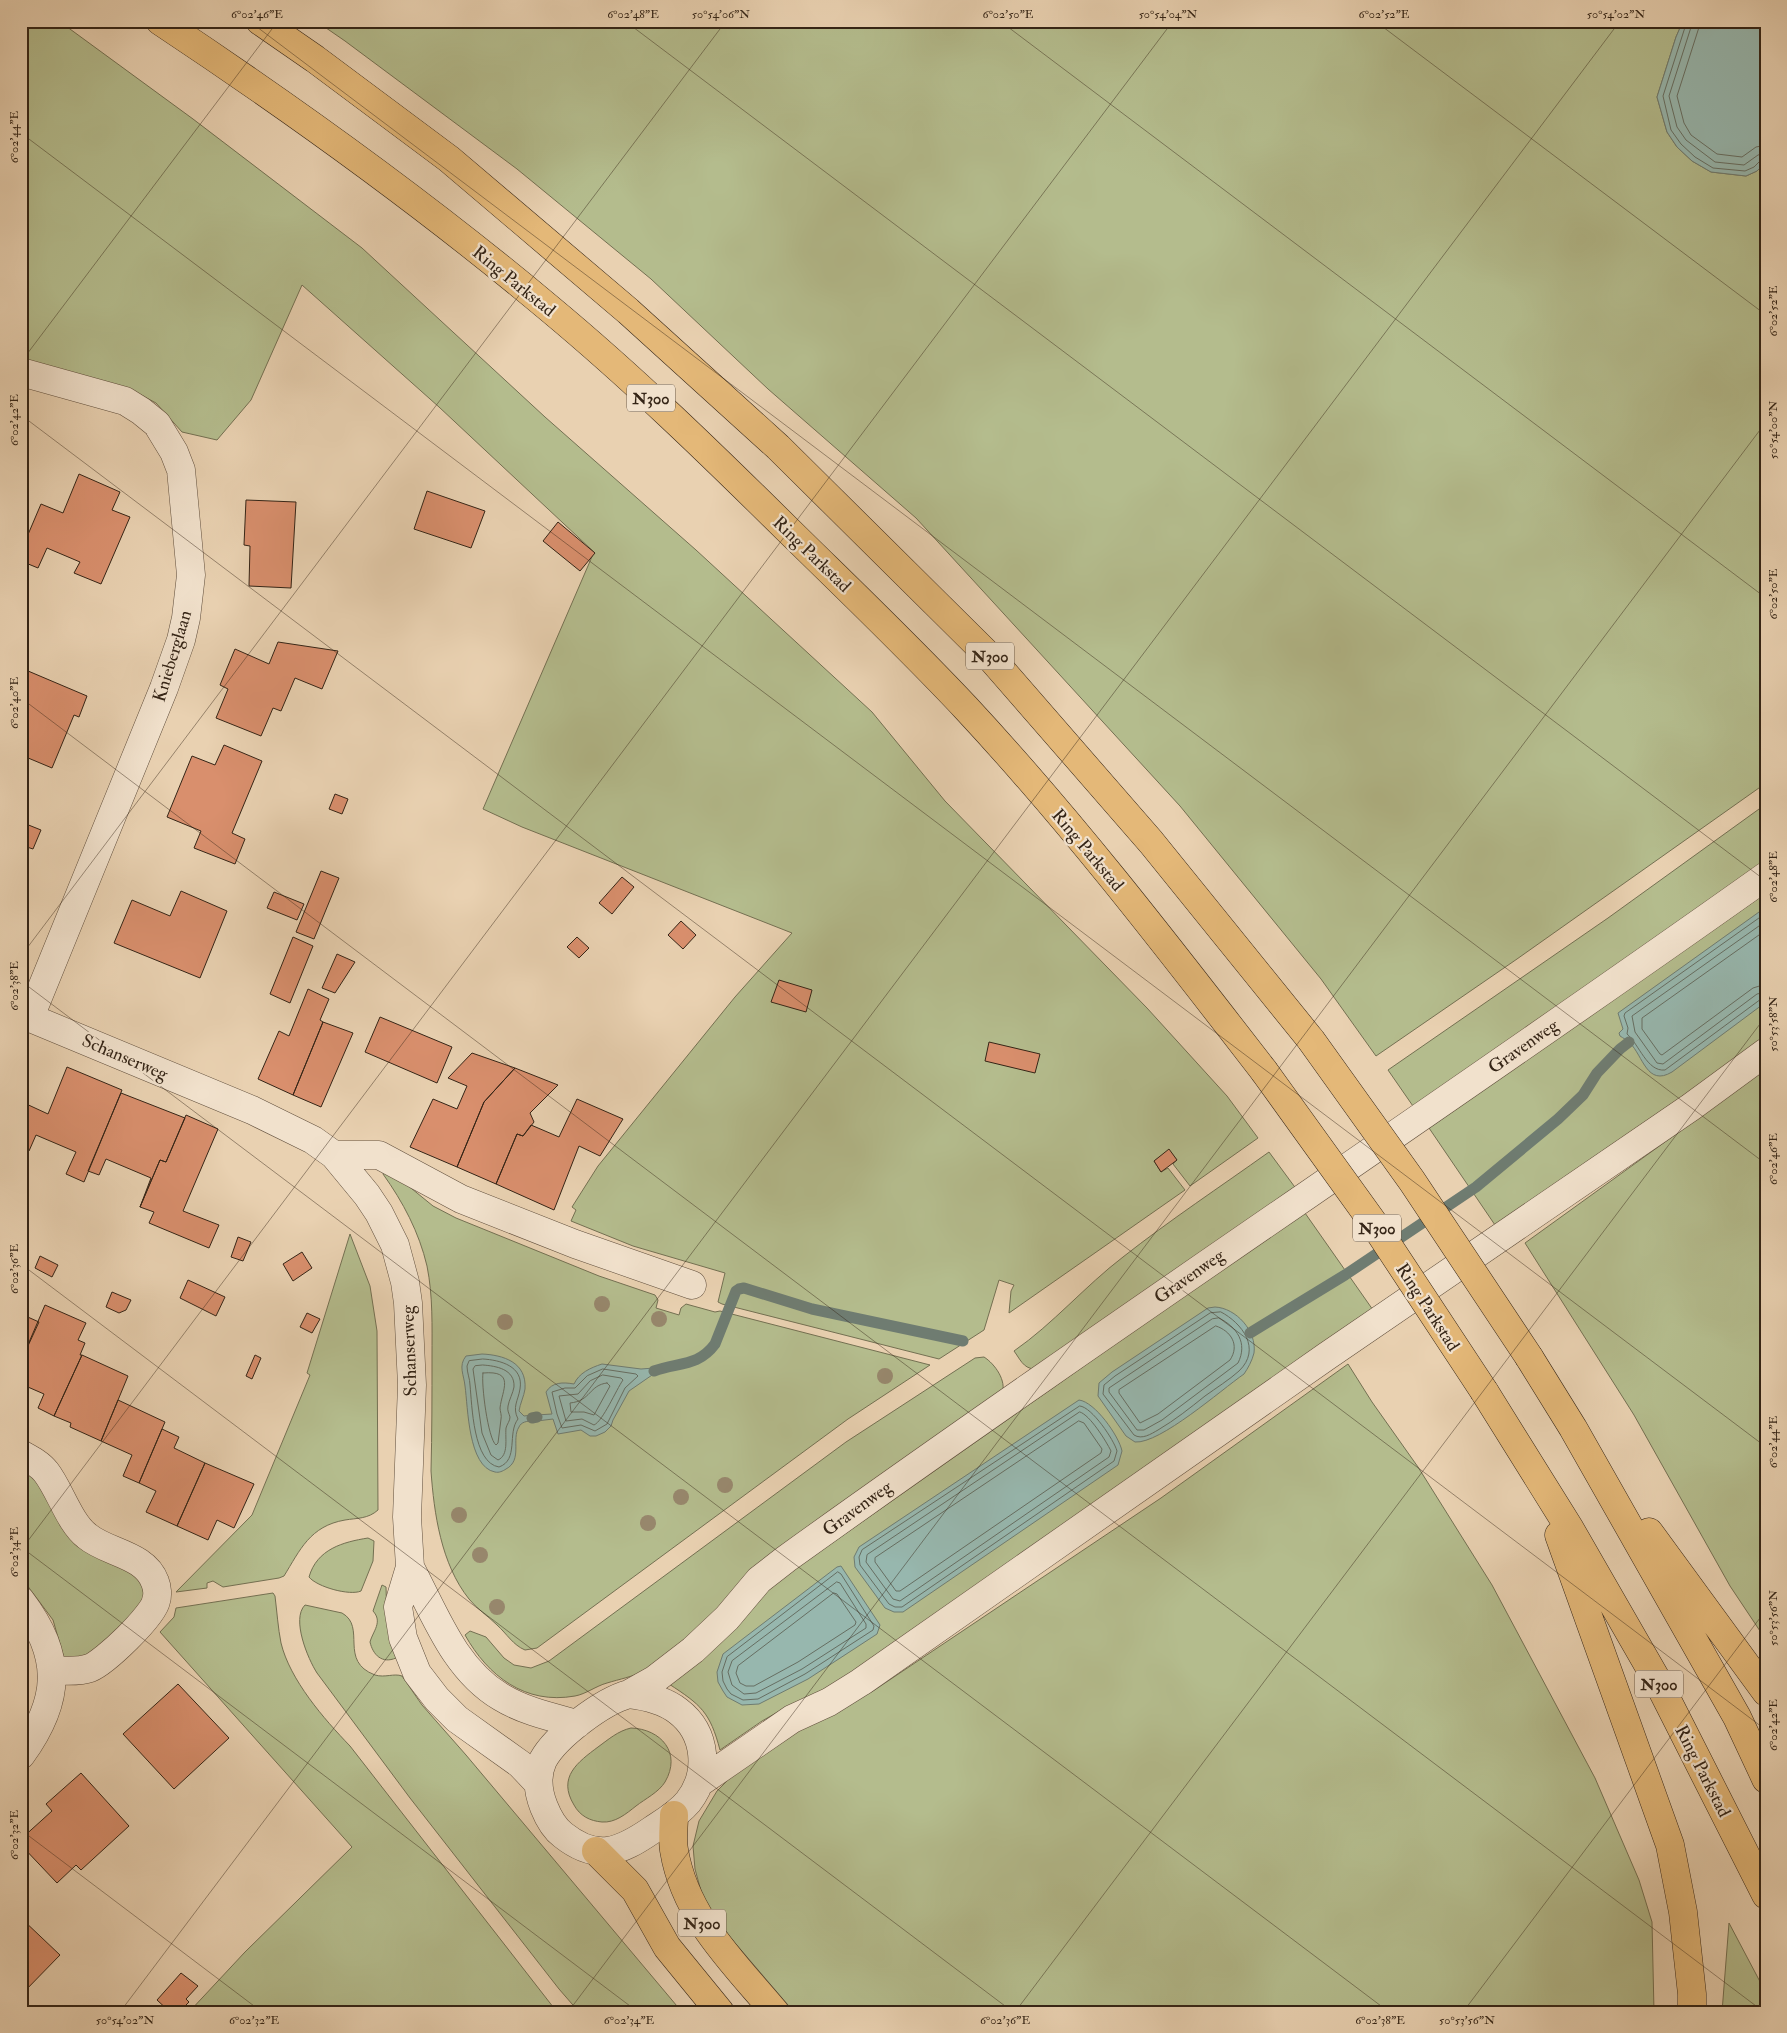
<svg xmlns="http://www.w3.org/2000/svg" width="1787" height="2033" font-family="'IM FELL Double Pica',serif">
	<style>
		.green { fill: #b4bc8d; stroke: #747052 }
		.water { fill: #97b7ae; stroke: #6f7c71 }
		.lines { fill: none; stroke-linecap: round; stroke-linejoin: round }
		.shore { stroke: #666e62; stroke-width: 1 }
		.stream { stroke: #6f7c71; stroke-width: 11 }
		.building { fill: #d98f6d; stroke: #342416 }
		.minor-casing { stroke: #614f3d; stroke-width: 29 }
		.highway-casing { stroke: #342416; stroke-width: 29 }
		.minor { stroke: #f1e1cc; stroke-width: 28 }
		.highway { stroke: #e4b878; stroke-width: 28 }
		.highway-bridge-casing { stroke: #342416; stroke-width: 29; stroke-linecap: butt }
		.highway-bridge { stroke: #e4b878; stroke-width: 28 }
		.tree { fill: #97876c }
		.ticks { fill: none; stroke: #342416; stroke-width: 1; stroke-opacity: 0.45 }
		.labels { text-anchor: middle; stroke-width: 4.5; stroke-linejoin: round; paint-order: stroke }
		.shield { fill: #f1e1cc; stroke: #6d5d4d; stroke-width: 1 }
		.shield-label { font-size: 16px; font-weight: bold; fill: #342416 }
		.street-label { font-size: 18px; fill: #342416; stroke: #f1e1cc }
		.neatline { fill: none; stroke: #342416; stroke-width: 2 }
		.ticks-label { font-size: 12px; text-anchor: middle; fill: #342416 }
	</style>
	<rect width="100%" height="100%" fill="#e9d1b1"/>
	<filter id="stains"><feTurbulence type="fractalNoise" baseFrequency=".004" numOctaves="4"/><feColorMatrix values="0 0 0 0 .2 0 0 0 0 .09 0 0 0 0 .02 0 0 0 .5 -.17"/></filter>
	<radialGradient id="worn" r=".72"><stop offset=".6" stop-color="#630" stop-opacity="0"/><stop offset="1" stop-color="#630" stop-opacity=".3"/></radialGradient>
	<!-- green -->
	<path class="green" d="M21,21H59L193,119L362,248L545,417L696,550L872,712L945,801L1147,1008L1227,1096L1258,1138L1190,1186L1173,1164L1177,1160L1169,1150L1154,1161L1161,1172L1168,1168L1185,1190L1009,1313L1011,1291L1014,1285L999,1280L984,1330L939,1359L722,1304L718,1302L725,1273L633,1246L571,1221L576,1210L572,1207L598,1166L735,997L792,933L522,827L483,809L594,552L439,407L302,285L251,400L217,440L182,432L156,403L130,389L21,358Z
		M316,21H1683L1676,37L1657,97L1667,132L1677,147L1692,161L1711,172L1746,176L1757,171L1766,162V783L1517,959L1376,1056L1321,979L1180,806L916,518L768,389L651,279L517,169L345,41Z
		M1766,804V862L1415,1109L1388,1070L1608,918Z
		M1766,893V1039L1495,1225L1429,1128Z
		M1766,1069V1640L1730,1586L1634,1415L1525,1243Z
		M1269,1152L1297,1190L1034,1369C1023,1368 1020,1359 1014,1351C1053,1324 1085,1286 1123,1257C1170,1220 1220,1187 1269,1152Z
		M384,1171L406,1184L433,1206L456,1218L599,1276L655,1295L658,1300L656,1308L679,1315L681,1308L686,1304L715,1312L720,1311L930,1365L848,1419L537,1648L525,1650C513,1645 507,1634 497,1625C488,1616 477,1609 469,1599C441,1564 434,1513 431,1471C432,1433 432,1395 432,1357C432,1326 433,1296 427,1266C419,1232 403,1202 383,1174Z
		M1305,1213L1373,1310L837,1684L790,1705L762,1721L720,1750C710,1712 701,1705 669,1684L775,1583L1118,1342Z
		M350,1234L370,1286L377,1331L378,1510C368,1519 357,1518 345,1520C310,1526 300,1550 284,1576L279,1578L223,1587L213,1581L207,1583V1588L176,1592L252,1515L310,1375L307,1373Z
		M984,1357C995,1364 1007,1381 1002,1394L644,1671C632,1677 620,1679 607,1683C596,1686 586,1694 575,1696C525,1705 488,1676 465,1635L470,1631L486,1637L504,1658L514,1665L531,1668L549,1661L846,1442L975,1358Z
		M1348,1364L1372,1402L1418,1467L1492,1585L1595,1778L1639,1880L1652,1922L1654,2012H794L712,1916L701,1891L695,1869L693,1846L699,1821L717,1791L737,1771L798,1730L873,1691L1161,1498Z
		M21,1467C33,1477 44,1489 52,1502C57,1511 70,1541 77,1546C99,1560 154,1567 142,1605L89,1657L64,1658L53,1620L21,1577Z
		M368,1538L374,1541L373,1561L361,1591C350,1596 317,1587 309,1577C317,1549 343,1542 368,1538Z
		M382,1585L386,1587L387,1621L396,1658C382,1664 373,1655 370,1642C373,1631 383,1622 373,1611Z
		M273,1593L275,1596C277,1612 278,1628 281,1643C290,1680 324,1719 350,1746L557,2012H189L245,1952L352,1847L160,1632L174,1617L176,1608Z
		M305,1605L342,1613C367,1627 338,1661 375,1675C385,1678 394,1673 402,1676L422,1705L466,1755L682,2012H579L559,1989L410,1798L317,1673C308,1659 291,1619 305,1605Z
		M631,1728C661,1729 682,1753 665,1782C659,1792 645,1799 636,1806C626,1814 615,1823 602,1822C590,1821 580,1816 574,1805C557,1777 578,1762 598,1747C609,1739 618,1731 631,1728Z
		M1729,1923L1766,1993V2012H1722Z"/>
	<!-- water -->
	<path class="water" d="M1683,21H1766V162L1757,171L1746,176L1711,172L1692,161L1677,147L1667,132L1657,97L1676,37Z
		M1766,907V1002L1672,1072C1647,1087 1643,1056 1630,1043C1627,1040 1623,1038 1620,1036L1619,1033L1623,1029L1618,1013Z
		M1215,1307C1236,1308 1257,1331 1254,1353C1252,1361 1248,1368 1244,1374C1221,1390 1160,1444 1135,1442L1126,1436L1098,1396L1099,1383L1112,1372L1208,1308Z
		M482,1354C503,1355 527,1362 525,1389C524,1396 520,1404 519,1411L524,1416L532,1415V1421C527,1421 521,1422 519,1427C511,1439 523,1460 506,1469C503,1471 499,1473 495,1472C468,1467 468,1407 465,1386C464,1375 458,1366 466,1356Z
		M602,1364L641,1369L654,1368L655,1373L629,1391L613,1420L611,1426L605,1432L596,1436H590L581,1430L558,1434L553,1419L537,1421L536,1415L552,1414L546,1392C552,1382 563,1382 574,1384C579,1373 590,1368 602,1364Z
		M1079,1400C1095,1402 1119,1436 1122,1451L1118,1465L903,1612H894L885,1608L855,1567L854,1557L859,1547Z
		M841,1566L880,1625L877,1634L808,1679L759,1704L742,1705L727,1697L723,1691L718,1682L717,1672L723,1654L837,1567Z"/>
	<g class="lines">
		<!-- shore -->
		<path class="shore" d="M1687,21L1663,96L1671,130L1681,144L1695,157L1713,168L1745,171L1754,167L1761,160L1766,159
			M1693,21L1669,96L1677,127L1686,140L1715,162L1744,165L1758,155L1766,153
			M1701,21L1677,96L1684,123L1691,135L1717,154L1742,157L1756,147L1766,145
			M1766,913L1625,1013L1624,1016L1628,1028L1627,1034C1639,1044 1647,1072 1665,1070L1761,999L1766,998
			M1766,921L1632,1016L1635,1032L1657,1063L1663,1064L1757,994L1766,992
			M1766,930L1642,1018V1029L1660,1054L1662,1055L1753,988L1766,984
			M1221,1312C1242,1323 1262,1349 1239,1371C1229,1380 1216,1388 1205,1396C1190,1408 1175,1420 1158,1430C1151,1434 1142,1440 1134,1435L1103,1394L1104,1385L1115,1376L1210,1313Z
			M1219,1318C1237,1327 1248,1343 1238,1363L1162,1420L1144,1430H1137L1109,1392V1388L1212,1319Z
			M1216,1326C1231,1331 1240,1345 1230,1360L1158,1414L1140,1423L1119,1393V1390Z
			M483,1359C500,1360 524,1366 520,1389C518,1401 512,1407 518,1419C507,1433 519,1460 499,1467C473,1463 472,1405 470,1385C470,1379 467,1373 467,1366L469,1361Z
			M483,1365C496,1366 515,1369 514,1387C513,1393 509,1400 508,1406C507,1411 509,1413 510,1417C510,1421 507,1424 506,1428C505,1439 509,1455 498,1460L491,1455L482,1433L473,1369L475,1366Z
			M603,1369L636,1374L638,1376L625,1388L607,1424L595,1431L581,1425L562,1428L557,1414L552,1392L565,1388H575L587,1376Z
			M483,1373C516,1370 502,1390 500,1408C500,1411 502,1416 501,1419C500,1427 499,1435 498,1443L496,1445C488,1439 481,1384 483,1373Z
			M603,1375L621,1378L623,1380C616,1390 603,1421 594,1425L582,1419L566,1421L559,1396L578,1394L590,1381Z
			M607,1383L610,1386L594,1415L584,1412H571L570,1403C591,1401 589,1385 607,1383Z
			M1080,1406C1092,1407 1114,1440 1117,1451L1114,1461L902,1607H895L889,1604L860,1565L859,1557L862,1550Z
			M1080,1412C1090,1415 1106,1441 1111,1451L1109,1457L900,1601L893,1599L866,1562L867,1555Z
			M1079,1421L1084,1423L1102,1449L1101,1453L900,1591H896L875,1562V1558Z
			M838,1572L841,1574L874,1626L873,1630L805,1674L758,1699L743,1700L731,1694L727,1689L723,1681L722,1672L727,1657Z
			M837,1582L840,1583L866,1624V1628L802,1669L756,1693L744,1694L732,1685L728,1672L732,1661Z
			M834,1593L837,1594L856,1622L855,1625L798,1662L754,1686H746L740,1683L736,1673L738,1666Z"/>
		<!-- stream -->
		<path class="stream" d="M1250,1333L1345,1275L1476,1187L1558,1119L1583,1095L1597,1073L1620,1049L1629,1042
			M654,1371C678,1362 698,1367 715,1344L736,1291L739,1289L744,1288L812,1309L963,1341
			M532,1418L537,1417"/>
	</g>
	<!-- building -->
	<path class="building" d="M79,474L120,492L112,510L130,517L101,584L74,573L80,562L47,548L38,568L21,561V551L41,504L63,513Z
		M427,491L485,511L471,548L414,529Z
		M246,500L296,502L291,588L249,586L250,546L244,545Z
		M558,522L595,553L580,571L543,541Z
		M278,642L338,651L322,689L295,678L281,711L273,708L261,736L216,718L228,689L220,685L235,649L269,664Z
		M21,668L87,696L79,717L74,715L52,768L21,755Z
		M224,745L262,761L232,833L245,839L235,864L194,848L201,831L167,817L192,756L215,765Z
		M335,794L348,799L342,814L329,809Z
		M21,822L41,830L33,849L21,845Z
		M321,871L339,878L314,939L296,932Z
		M622,877L634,887L612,914L599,903Z
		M181,891L227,911L200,978L114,943L132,900L170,916Z
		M274,892L304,904L297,920L267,908Z
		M681,921L696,935L683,949L668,935Z
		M293,937L313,946L290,1003L270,994Z
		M577,937L589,948L579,958L567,947Z
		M337,954L355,962L335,993L322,988Z
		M779,980L812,990L806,1012L771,1002Z
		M308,989L329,999L320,1020L323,1022L293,1095L258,1079L279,1031L289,1036Z
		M380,1017L452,1047L437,1083L365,1052Z
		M323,1022L353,1033L321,1107L293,1095Z
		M989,1042L1040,1054L1035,1073L985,1061Z
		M472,1053L515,1068L484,1102L457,1167L410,1147L433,1099L457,1109L467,1086L448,1078Z
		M67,1067L122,1090L84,1182L66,1174L76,1152L36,1135L29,1151L21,1148L22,1102L48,1114Z
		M515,1068L558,1085L530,1113L534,1122L523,1136L517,1134L496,1184L457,1167L484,1102Z
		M121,1093L185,1118L166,1162L160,1160L140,1207L151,1178L106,1159L99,1175L88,1171Z
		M577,1099L623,1119L600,1156L579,1146L554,1210L496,1184L517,1134L523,1136L531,1125L559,1137Z
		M186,1115L218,1129L183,1211L219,1225L209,1248L149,1223L154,1212L140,1207L160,1160L166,1162Z
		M1169,1149L1177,1160L1161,1172L1154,1161Z
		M238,1237L251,1242L243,1261L231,1257Z
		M302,1252L312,1268L293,1281L283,1264Z
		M40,1256L58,1265L52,1277L35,1268Z
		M188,1280L225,1297L216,1316L180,1298Z
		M112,1292L131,1300L126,1310L119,1313L106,1307Z
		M45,1305L86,1323L78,1340L85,1343L80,1355H82L54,1416L38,1408L44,1394L21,1384V1361Z
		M307,1313L320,1319L312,1333L300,1327Z
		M21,1314L39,1322L21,1361Z
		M82,1355L128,1376L101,1441L70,1427L71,1423L54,1416Z
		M255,1355L261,1358L252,1379L246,1376Z
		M118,1400L165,1422L139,1483L123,1476L132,1455L101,1441Z
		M162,1429L179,1437L174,1448L205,1463L177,1526L146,1512L156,1491L139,1483Z
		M205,1463L254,1484L234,1528L217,1520L208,1540L177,1526Z
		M178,1684L229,1738L174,1789L123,1734Z
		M81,1773L129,1826L81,1870L76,1865L57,1883L21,1845V1839L52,1811L46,1804Z
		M21,1918L60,1955L21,1995Z
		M181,1973L198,1986L186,1999L189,2002L179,2012H170L157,2000Z"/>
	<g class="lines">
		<defs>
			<path id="minor" d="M21,372L125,401L141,411L157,424L174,452L181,470L191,575L186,618L181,640L164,688L30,1017
				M21,1014L252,1110L313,1140L334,1155L367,1195L379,1213L395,1245L405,1282L408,1303L412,1385L407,1517L410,1567L398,1607L403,1638L417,1673L437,1699L457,1719L520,1764L538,1783
				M334,1155H379L461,1199L575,1244L692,1285
				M21,1454C30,1459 40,1464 46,1472C60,1490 69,1522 87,1536C107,1553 145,1554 155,1582C157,1587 158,1595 156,1601C153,1616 105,1662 90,1668C79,1672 64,1671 52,1670
				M410,1567C435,1614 454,1669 501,1697C524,1711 551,1717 577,1724
				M21,1601C63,1656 61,1700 21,1755
				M629,1694L654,1680L693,1650L727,1618L759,1580L786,1559C1109,1327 1441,1107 1766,876
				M629,1694C646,1696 664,1700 678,1711C707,1733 710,1774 688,1802C678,1814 664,1822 652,1830C620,1852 597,1862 563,1835C555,1829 548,1817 544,1807C538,1792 536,1775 543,1760C556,1736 603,1701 629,1694Z
				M699,1783L792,1719L829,1702L861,1682L1327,1356L1691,1107L1766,1052"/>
			<path id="highway" d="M160,21C294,110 426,205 550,309C633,378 710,453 787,529C847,588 908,646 966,708C1073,823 1168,947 1264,1071
				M260,21L315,59L449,159L628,311L778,447L990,657L1151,842L1311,1040
				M1529,1357L1573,1428L1737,1717L1766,1779
				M1484,1391L1570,1529L1658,1682L1766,1895
				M1649,1532L1766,1692
				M1559,1535L1670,1845L1683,1912L1692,1994V2012
				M674,1815C674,1826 672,1839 674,1850C685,1917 733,1962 775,2012
				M596,1851L635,1890L667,1947L720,2012"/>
		</defs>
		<!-- minor casing -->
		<use href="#minor" class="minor-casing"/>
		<!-- highway casing -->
		<use href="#highway" class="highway-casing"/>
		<!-- minor -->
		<use href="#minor" class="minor"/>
		<!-- highway -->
		<use href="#highway" class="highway"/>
		<defs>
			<path id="highway-bridge" d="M1311,1040L1412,1181L1529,1357
				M1264,1071L1372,1221L1484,1391"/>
		</defs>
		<!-- highway-bridge casing -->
		<use href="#highway-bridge" class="highway-bridge-casing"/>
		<!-- highway-bridge -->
		<use href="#highway-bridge" class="highway-bridge"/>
	</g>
	<!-- trees -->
	<g class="tree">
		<circle cx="602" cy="1304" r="8"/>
		<circle cx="659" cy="1319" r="8"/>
		<circle cx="505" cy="1322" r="8"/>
		<circle cx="885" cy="1376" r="8"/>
		<circle cx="725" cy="1485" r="8"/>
		<circle cx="681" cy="1497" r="8"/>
		<circle cx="459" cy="1515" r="8"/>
		<circle cx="648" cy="1523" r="8"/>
		<circle cx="480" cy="1555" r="8"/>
		<circle cx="497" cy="1607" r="8"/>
	</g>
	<!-- ticks -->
	<path class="ticks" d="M249,21L1766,1164M625,21L1766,881M1000,21L1766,598M1375,21L1766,315M1751,21L1766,32M21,133L1766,1447M21,362L278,21M21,415L1766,1730M21,698L1764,2012M21,956L726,21M21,981L1389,2012M21,1264L1013,2012M21,1547L638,2012M21,1550L1173,21M21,1830L262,2012M120,2012L1620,21M568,2012L1766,422M1015,2012L1766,1016M1463,2012L1766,1610"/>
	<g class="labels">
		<!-- shield labels -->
		<g class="shield">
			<rect x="627" y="384.5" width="48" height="27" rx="4"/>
			<rect x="966" y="642.5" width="48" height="27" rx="4"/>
			<rect x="1353" y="1214.5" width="48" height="27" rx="4"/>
			<rect x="1635" y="1670.5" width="48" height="27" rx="4"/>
			<rect x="678" y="1909.5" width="48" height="27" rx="4"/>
		</g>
		<g class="shield-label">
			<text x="651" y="404">N300</text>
			<text x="990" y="662">N300</text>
			<text x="1377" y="1234">N300</text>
			<text x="1659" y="1690">N300</text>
			<text x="702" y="1929">N300</text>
		</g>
		<!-- street labels -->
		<g class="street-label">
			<text transform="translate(514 281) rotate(39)" y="6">Ring Parkstad</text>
			<text transform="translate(812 554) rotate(44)" y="6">Ring Parkstad</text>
			<text transform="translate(172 656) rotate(-73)" y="6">Knieberglaan</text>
			<text transform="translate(1088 850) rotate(50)" y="6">Ring Parkstad</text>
			<text transform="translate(1523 1046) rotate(-35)" y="6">Gravenweg</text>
			<text transform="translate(125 1057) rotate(23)" y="6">Schanserweg</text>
			<text transform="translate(1189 1276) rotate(-35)" y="6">Gravenweg</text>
			<text transform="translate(1428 1307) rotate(57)" y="6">Ring Parkstad</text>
			<text transform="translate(409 1351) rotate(-92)" y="6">Schanserweg</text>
			<text transform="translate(857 1508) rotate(-36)" y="6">Gravenweg</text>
			<text transform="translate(1703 1771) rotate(63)" y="6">Ring Parkstad</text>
		</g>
	</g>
	<!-- margin -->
	<rect width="1787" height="2033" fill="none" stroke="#e9d1b1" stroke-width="55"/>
	<rect x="28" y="28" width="1732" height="1978" class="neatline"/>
	<g class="ticks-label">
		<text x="257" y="18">6°02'46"E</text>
		<text x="633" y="18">6°02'48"E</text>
		<text x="721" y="18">50°54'06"N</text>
		<text x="1008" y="18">6°02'50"E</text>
		<text x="1168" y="18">50°54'04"N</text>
		<text x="1384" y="18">6°02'52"E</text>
		<text x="1616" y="18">50°54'02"N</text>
		<text transform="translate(14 137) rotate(-90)" y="4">6°02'44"E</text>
		<text transform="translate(1773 311) rotate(-90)" y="4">6°02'52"E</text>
		<text transform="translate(14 420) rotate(-90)" y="4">6°02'42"E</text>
		<text transform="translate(1773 430) rotate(-90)" y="4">50°54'00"N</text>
		<text transform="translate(1773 594) rotate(-90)" y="4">6°02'50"E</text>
		<text transform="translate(14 703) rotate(-90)" y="4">6°02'40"E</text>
		<text transform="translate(1773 877) rotate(-90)" y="4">6°02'48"E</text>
		<text transform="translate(14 986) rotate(-90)" y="4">6°02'38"E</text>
		<text transform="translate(1773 1024) rotate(-90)" y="4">50°53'58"N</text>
		<text transform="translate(1773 1159) rotate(-90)" y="4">6°02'46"E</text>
		<text transform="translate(14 1269) rotate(-90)" y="4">6°02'36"E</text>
		<text transform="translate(1773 1442) rotate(-90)" y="4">6°02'44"E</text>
		<text transform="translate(14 1552) rotate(-90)" y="4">6°02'34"E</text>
		<text transform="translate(1773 1618) rotate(-90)" y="4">50°53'56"N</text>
		<text transform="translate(1773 1725) rotate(-90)" y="4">6°02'42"E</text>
		<text transform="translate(14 1835) rotate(-90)" y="4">6°02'32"E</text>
		<text x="125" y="2024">50°54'02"N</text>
		<text x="254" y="2024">6°02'32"E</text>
		<text x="629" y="2024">6°02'34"E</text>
		<text x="1005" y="2024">6°02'36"E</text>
		<text x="1380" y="2024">6°02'38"E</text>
		<text x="1467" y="2024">50°53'56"N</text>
	</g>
	<rect width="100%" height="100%" filter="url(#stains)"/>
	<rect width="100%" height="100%" fill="url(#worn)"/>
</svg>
